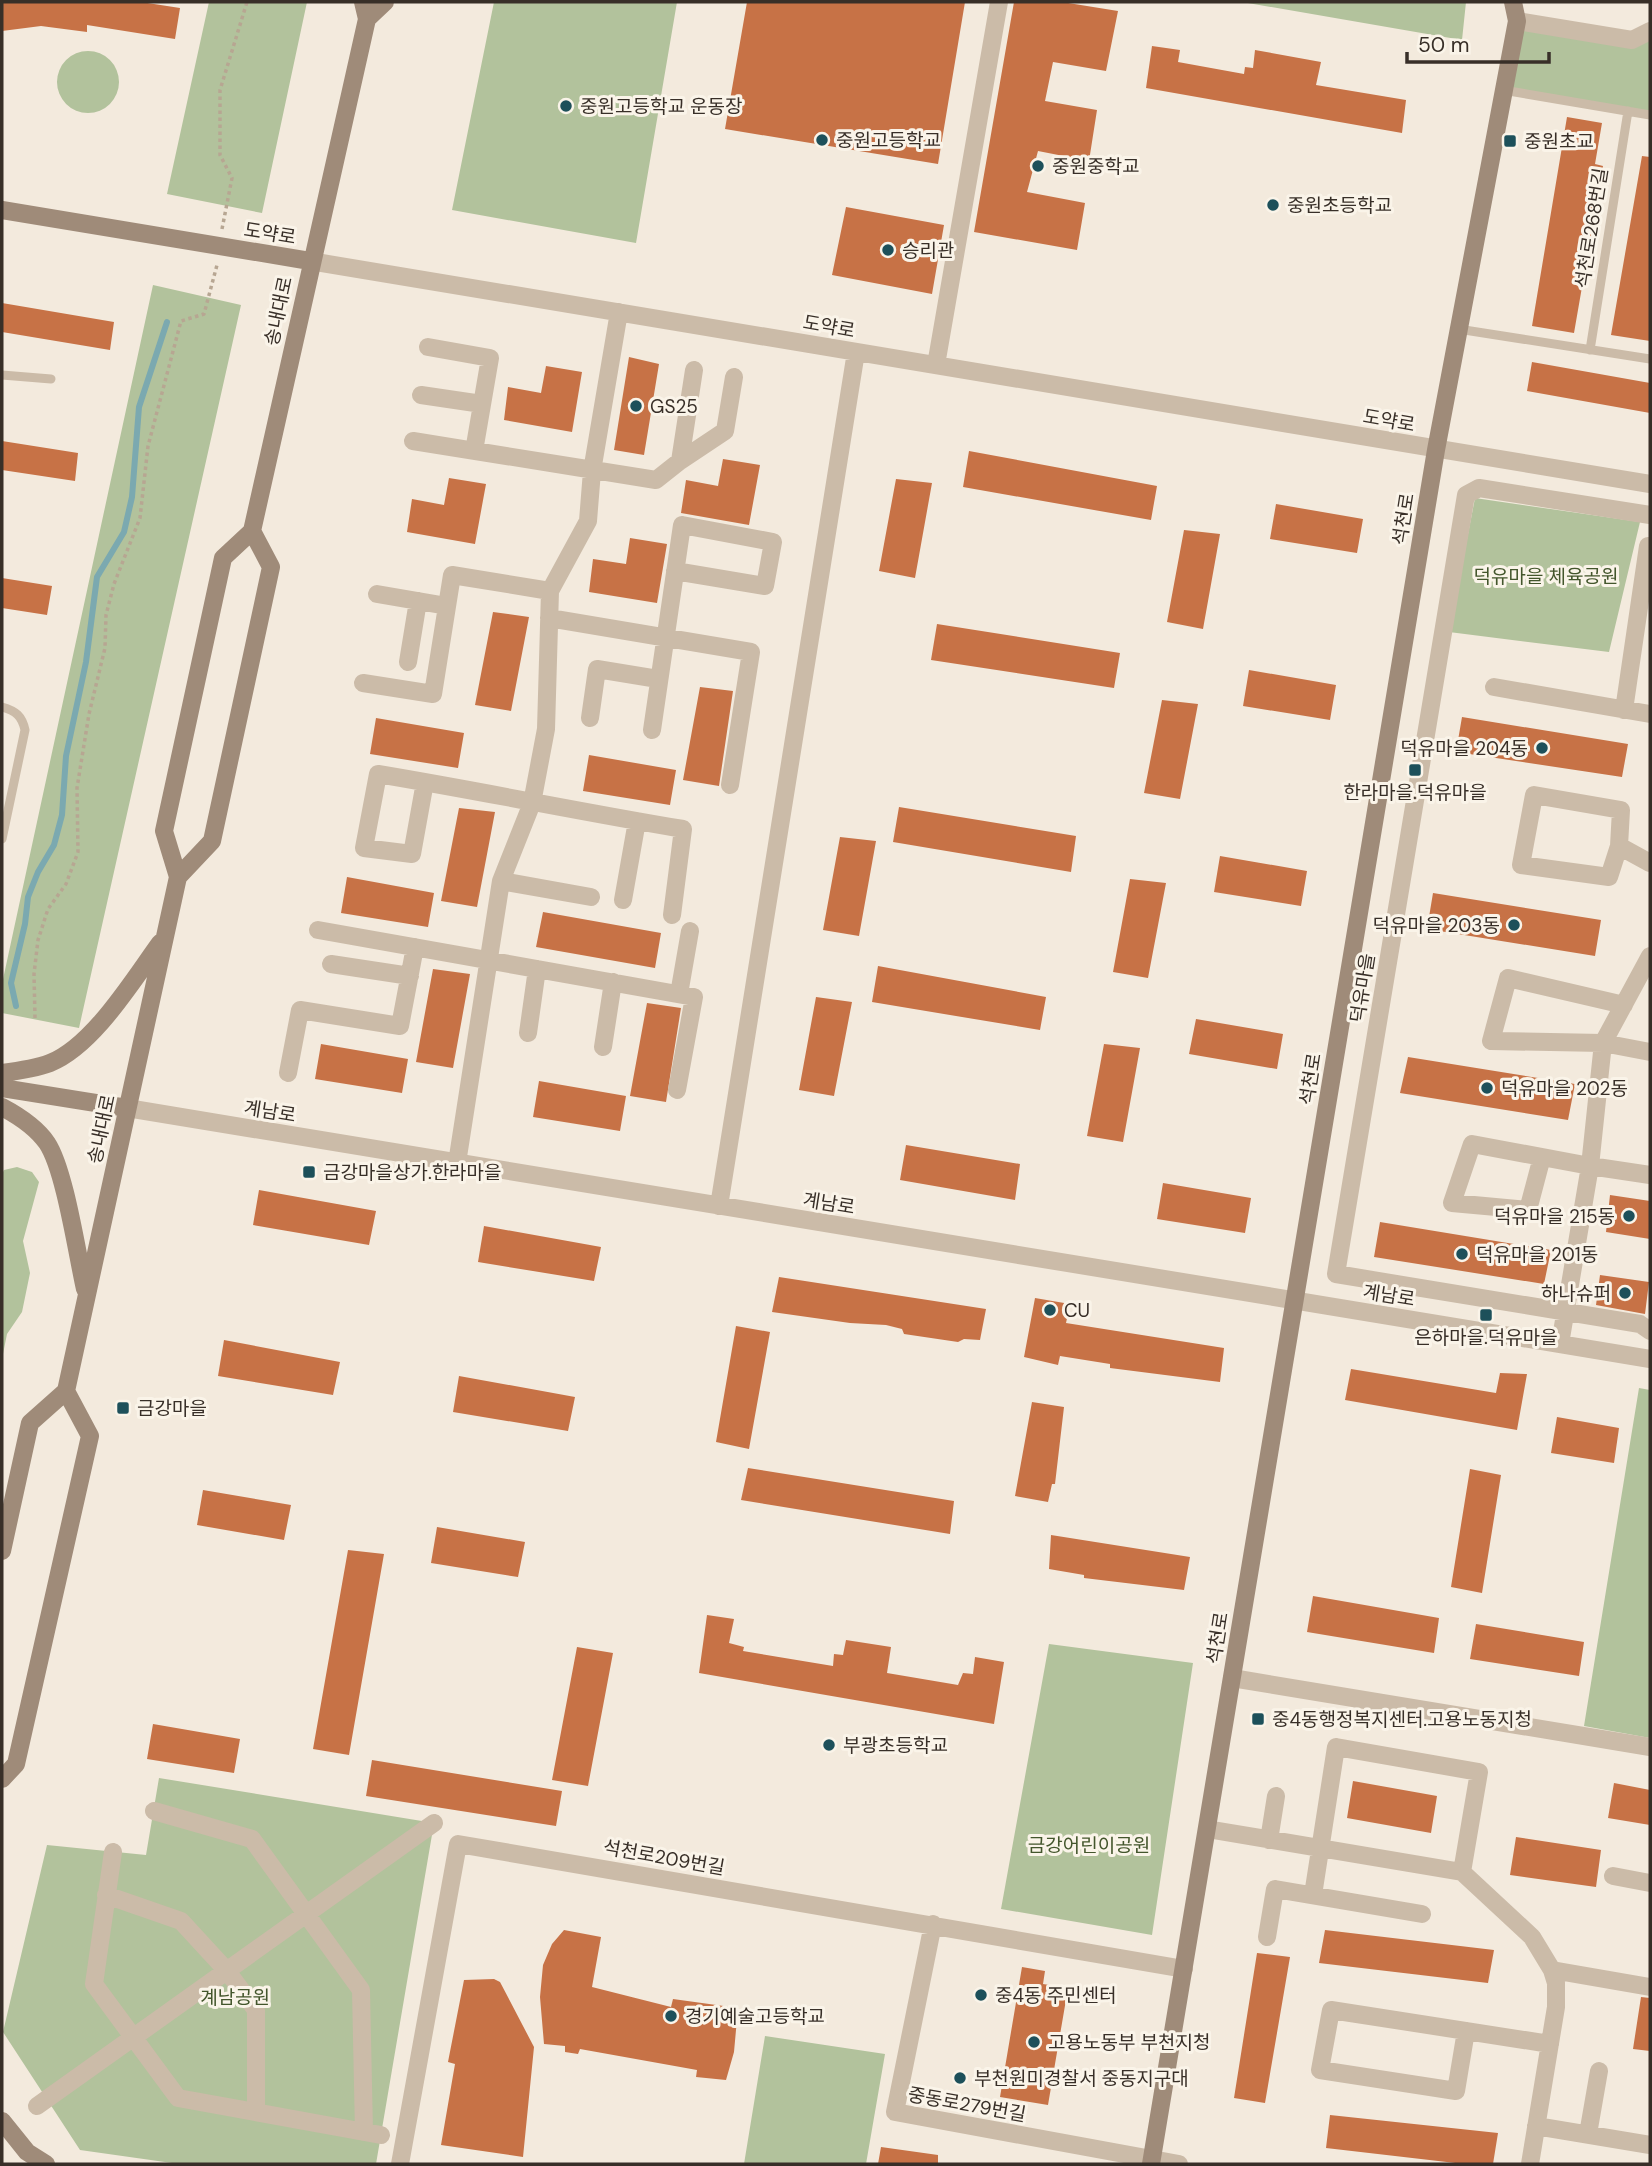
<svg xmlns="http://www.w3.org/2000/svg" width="1652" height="2166" font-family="'DM Sans','Noto Sans KR',sans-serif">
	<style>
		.green { fill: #b2c29c }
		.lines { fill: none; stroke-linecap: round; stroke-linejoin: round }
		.stream { stroke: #7ba9b0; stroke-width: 6 }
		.building { fill: #c77246 }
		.path { stroke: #b7a692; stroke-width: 3.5; stroke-dasharray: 3.5 3.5; stroke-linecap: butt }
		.lane { stroke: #cbbba8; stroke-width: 9 }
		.street { stroke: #cbbba8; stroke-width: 18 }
		.secondary { stroke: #9f8b79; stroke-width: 18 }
		.poi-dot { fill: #1d505a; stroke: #faf4e9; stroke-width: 2.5 }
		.labels { text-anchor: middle; stroke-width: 6; stroke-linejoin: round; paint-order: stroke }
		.poi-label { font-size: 19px; fill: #382f28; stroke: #faf4e9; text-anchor: start }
		.street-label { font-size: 19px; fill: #382f28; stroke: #faf4e9 }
		.park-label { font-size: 19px; fill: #43562c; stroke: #faf4e9 }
	</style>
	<rect width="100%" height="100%" fill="#f3eadd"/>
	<!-- green -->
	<path class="green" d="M209,2H307L262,213L167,194Z
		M494,2H677L636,243L452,210Z
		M1242,2H1466L1462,40Z
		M1517,21L1632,40L1650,31V115L1504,90Z
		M57 82a31 31 0 1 1 62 0a31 31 0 1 1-62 0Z
		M153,285L241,305L79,1028L2,1013V984Z
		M1475,498L1640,522L1609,652L1449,632Z
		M17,1167L32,1172L39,1182L23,1241L30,1273L22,1312L7,1334L2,1359V1174L4,1170Z
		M1639,1388L1650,1390V1738L1584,1726Z
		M1049,1644L1193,1663L1152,1935L1001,1909Z
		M159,1778L434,1823L376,2164H179L80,2150L3,2032L47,1845L146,1855Z
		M765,2036L885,2054L866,2164H744Z"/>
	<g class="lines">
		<!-- stream -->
		<path class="stream" d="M16,1006L11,983L25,924L28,897L38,872L54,845L62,815L66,756L86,662L97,577L124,532L132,497L139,407L167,322"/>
	</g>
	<!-- building -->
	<path class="building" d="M2,2H141L180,8L175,39L87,25V32L41,26L2,31Z
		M747,2H965L938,164L725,129Z
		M1014,2H1062L1118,11L1106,71L1053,62L1045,101L1097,110L1089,161L1038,151L1027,192L1085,203L1077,250L974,232Z
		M1152,46L1180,50L1178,62L1244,74L1245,67L1253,68L1255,50L1321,62L1316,85L1406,100L1402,133L1146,88Z
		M1567,117L1602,123L1595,164L1603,166L1574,333L1532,326Z
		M1642,156L1650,157V341L1611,335Z
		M846,207L944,225L932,294L832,275Z
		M2,303L114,322L110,350L2,332Z
		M629,357L659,364L644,455L614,450Z
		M1532,362L1650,383V413L1527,391Z
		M546,366L582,372L572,432L504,420L508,387L541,393Z
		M2,441L78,453L75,481L2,470Z
		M969,451L1157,486L1151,520L963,487Z
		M723,459L760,465L749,525L681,513L686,480L718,486Z
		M449,478L486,484L475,544L407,532L412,499L444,505Z
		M896,479L932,483L915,578L879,571Z
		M1276,504L1363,519L1357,553L1270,539Z
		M1184,530L1220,534L1203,629L1167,622Z
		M630,538L667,544L657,603L589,592L593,559L626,564Z
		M2,578L52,586L47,615L2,608Z
		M493,612L529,617L511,711L475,705Z
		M937,624L1120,653L1114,688L931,660Z
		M1249,670L1336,685L1330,720L1243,706Z
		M700,687L733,691L719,786L683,780Z
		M1162,700L1198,704L1180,799L1144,793Z
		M1462,717L1628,744L1622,777L1456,752Z
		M376,718L464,733L458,768L370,754Z
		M589,755L676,770L670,805L583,791Z
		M899,807L1076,836L1071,872L893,842Z
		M459,808L495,812L477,907L441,901Z
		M840,837L876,841L859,936L823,930Z
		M1220,856L1307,871L1301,906L1214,892Z
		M347,877L434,893L428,927L341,913Z
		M1130,879L1166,883L1148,978L1113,972Z
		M1433,893L1601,920L1595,956L1427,929Z
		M543,912L661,933L655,968L536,947Z
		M878,966L1046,997L1040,1030L872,1002Z
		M433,969L470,974L453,1068L416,1062Z
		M816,997L852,1002L834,1096L799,1090Z
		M647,1003L681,1008L666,1102L630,1096Z
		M1196,1019L1283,1034L1277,1069L1189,1054Z
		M321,1044L408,1059L402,1093L315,1079Z
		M1104,1044L1140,1048L1123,1142L1087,1136Z
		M1408,1057L1575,1084L1568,1120L1400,1093Z
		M539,1081L626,1096L620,1131L533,1117Z
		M906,1145L1020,1164L1015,1200L900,1180Z
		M1163,1183L1251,1198L1245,1233L1157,1219Z
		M259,1190L376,1211L369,1245L253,1225Z
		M1610,1195L1650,1201V1239L1606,1232Z
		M1380,1222L1551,1250L1544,1284L1374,1257Z
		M484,1226L601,1247L594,1281L478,1262Z
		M1600,1275L1649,1282L1645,1314L1596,1305Z
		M779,1277L986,1309L980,1340L964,1339L958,1342L904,1334L902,1329L886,1325L850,1323L772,1312Z
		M1035,1298L1070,1304L1066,1323L1224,1348L1220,1382L1110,1368V1364L1060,1356L1058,1365L1024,1357Z
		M736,1326L770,1332L749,1449L716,1442Z
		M224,1340L340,1362L333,1395L218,1376Z
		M1351,1369L1496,1393L1500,1373L1527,1374L1517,1430L1345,1400Z
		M459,1376L575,1397L568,1431L453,1412Z
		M1032,1402L1064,1407L1055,1484H1052L1048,1502L1015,1496Z
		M1557,1417L1619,1428L1614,1463L1551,1453Z
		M748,1468L954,1501L950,1534L741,1500Z
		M1470,1469L1501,1475L1482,1593L1451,1587Z
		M203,1490L291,1505L284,1540L197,1525Z
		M437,1527L525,1542L518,1577L431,1563Z
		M1051,1535L1190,1557L1184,1590L1084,1578V1575L1049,1569Z
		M348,1550L384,1554L349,1755L313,1749Z
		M1313,1596L1439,1618L1434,1653L1307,1632Z
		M707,1615L734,1619L729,1643L744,1647L743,1651L833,1666L834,1654L843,1655L846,1640L891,1647L887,1673L958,1685L963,1673L973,1674L975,1657L1004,1662L994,1724L699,1673Z
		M1476,1624L1584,1642L1579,1676L1470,1659Z
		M577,1647L613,1653L588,1786L552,1780Z
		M153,1724L240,1739L234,1773L147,1759Z
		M372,1760L562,1791L556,1826L366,1796Z
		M1353,1781L1437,1796L1431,1833L1347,1818Z
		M1614,1783L1650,1790V1825L1608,1818Z
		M1516,1837L1601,1850L1596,1887L1510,1875Z
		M564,1930L601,1937L592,1987L671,2007L673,1999L738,2008L734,2052L726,2080L696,2077L697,2070L580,2049L578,2054L565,2052V2046L544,2044L540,1997L543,1965L552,1944Z
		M1325,1930L1494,1950L1488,1983L1319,1963Z
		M1257,1953L1290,1957L1265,2103L1234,2098Z
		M1022,1967L1045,1971L1043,1984L1068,1988L1048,2105L1000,2097Z
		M494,1979L500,1982L534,2047L523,2157L441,2145L455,2064L448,2062L464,1980Z
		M1641,1997L1650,1998V2051L1633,2049Z
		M1330,2115L1498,2133L1493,2164H1464L1326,2148Z
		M881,2147L938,2155V2164H878Z"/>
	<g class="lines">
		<!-- path -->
		<path class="path" d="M222,229L232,178L220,155V90L247,2
			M35,1018L34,974L38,940L48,909L66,884L78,852L77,788L89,714L105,648L106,615L114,584L140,518L148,446L181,321L204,314L217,265"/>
		<!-- lane -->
		<path class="lane" d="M1503,90L1650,115
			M1458,329L1650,359
			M1590,350L1628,111
			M2,375L51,379
			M2,707C16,711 22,716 25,730L2,839"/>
		<!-- street -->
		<path class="street" d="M1517,21L1632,40L1650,31
			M310,261L1650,484
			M428,347L490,358L474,451
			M936,365L999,2
			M421,395L482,404
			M413,441L656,480L680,461L694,370
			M680,461L725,431L734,377
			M1650,515L1479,488L1466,495L1336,1274L1640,1324L1650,1331
			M377,594L447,606
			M549,618L751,652L730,785
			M408,662L418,601
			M363,683L433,694L452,575L550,591
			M1494,687L1650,714
			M1624,710L1648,546
			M590,718L597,669L658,679
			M652,730L682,525L773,542L765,586L675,571
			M425,782L412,854L364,848L378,774C480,791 581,812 683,829L672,915
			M1534,795L1621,810L1619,846L1609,877L1521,865Z
			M1619,846L1650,863
			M501,881L591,897
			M623,900L637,821
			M318,930L694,997L677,1090
			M331,964L410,976
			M679,994L690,931
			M1624,1005L1508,978L1491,1041L1603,1043L1650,956
			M528,1033L537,969
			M603,1047L613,982
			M288,1073L300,1010L400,1026L415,947
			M127,1108L1650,1359
			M1542,1157L1528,1210L1452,1203L1472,1144L1590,1166L1603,1043L1650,1052
			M457,1163L501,881L532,803L546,729L550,591L588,521L592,471L619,312
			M719,1206L856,352
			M1560,1344L1590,1166L1650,1175
			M1232,1678L1650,1747
			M154,1811L252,1839L361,1990L364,2132
			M1207,1829L1462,1872L1532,1937L1552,1970L1556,1983V2007L1530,2164
			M1269,1840L1276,1796
			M113,1852L94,1984L178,2098L381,2135
			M1613,1876L1650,1883
			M106,1895L181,1921L227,1971L256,2010V2112
			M1313,1895L1336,1747L1479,1772L1462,1872
			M933,1924L895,2112L1179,2164
			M1267,1937L1275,1889L1422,1914
			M1552,1970L1650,1987
			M1466,2031L1456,2091L1320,2070L1331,2010L1550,2044
			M37,2106L434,1823
			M1536,2126L1650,2145
			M1588,2134L1599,2071
			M400,2164L458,1844L1184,1969"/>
		<!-- secondary -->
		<path class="secondary" d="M367,19L385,2
			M2,210L310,261
			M178,877L212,841L271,567L252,531
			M2,1073C18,1071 34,1069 50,1063C93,1046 133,980 160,943
			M2,1088L127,1108
			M2,1107C19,1116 36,1127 47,1143C65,1170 77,1254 85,1289
			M2,1551L30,1423L66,1391L178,877L164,831L223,558L252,531L367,19L363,2
			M2,1779L16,1764L90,1436L66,1391
			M2,2121L27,2152L46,2164
			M1151,2164L1436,450L1517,21L1513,2"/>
	</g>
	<!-- markers -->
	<g class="poi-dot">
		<circle cx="566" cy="106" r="7"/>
		<circle cx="822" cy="140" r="7"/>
		<rect x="1503" y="134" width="14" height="14" rx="3.5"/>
		<circle cx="1038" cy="166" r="7"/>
		<circle cx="1273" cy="205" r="7"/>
		<circle cx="888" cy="250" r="7"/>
		<circle cx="636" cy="406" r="7"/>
		<circle cx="1542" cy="748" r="7"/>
		<rect x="1408" y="763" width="14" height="14" rx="3.5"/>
		<circle cx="1514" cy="925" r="7"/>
		<circle cx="1487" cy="1088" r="7"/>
		<rect x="302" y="1165" width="14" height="14" rx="3.5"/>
		<circle cx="1629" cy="1216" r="7"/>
		<circle cx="1462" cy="1254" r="7"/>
		<circle cx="1625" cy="1293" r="7"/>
		<circle cx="1050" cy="1310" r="7"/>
		<rect x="1479" y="1308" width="14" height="14" rx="3.5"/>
		<rect x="116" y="1401" width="14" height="14" rx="3.5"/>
		<rect x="1251" y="1712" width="14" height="14" rx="3.5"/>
		<circle cx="829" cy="1745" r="7"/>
		<circle cx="981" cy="1995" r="7"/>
		<circle cx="671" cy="2016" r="7"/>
		<circle cx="1034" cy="2042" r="7"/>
		<circle cx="960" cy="2078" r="7"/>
	</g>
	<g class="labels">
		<!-- poi labels -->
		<g class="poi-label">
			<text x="580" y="113">중원고등학교 운동장</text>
			<text x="836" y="147">중원고등학교</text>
			<text x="1524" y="148">중원초교</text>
			<text x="1052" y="173">중원중학교</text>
			<text x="1287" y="212">중원초등학교</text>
			<text x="902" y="257">승리관</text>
			<text x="650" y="413">GS25</text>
			<text x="1528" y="755" text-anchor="end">덕유마을 204동</text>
			<text x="1415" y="799" text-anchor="middle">한라마을.덕유마을</text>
			<text x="1500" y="932" text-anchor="end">덕유마을 203동</text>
			<text x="1501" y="1095">덕유마을 202동</text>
			<text x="323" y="1179">금강마을상가.한라마을</text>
			<text x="1615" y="1223" text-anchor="end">덕유마을 215동</text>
			<text x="1476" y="1261">덕유마을 201동</text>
			<text x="1611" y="1300" text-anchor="end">하나슈퍼</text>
			<text x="1064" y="1317">CU</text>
			<text x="1486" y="1344" text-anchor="middle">은하마을.덕유마을</text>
			<text x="137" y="1415">금강마을</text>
			<text x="1272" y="1726">중4동행정복지센터.고용노동지청</text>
			<text x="843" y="1752">부광초등학교</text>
			<text x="995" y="2002">중4동 주민센터</text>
			<text x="685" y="2023">경기예술고등학교</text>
			<text x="1048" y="2049">고용노동부 부천지청</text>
			<text x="974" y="2085">부천원미경찰서 중동지구대</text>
		</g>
		<!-- street labels -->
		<g class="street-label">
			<text transform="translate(1591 228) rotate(-81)" y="7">석천로268번길</text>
			<text transform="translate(270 233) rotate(9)" y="7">도약로</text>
			<text transform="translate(278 311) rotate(-78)" y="7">송내대로</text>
			<text transform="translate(829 326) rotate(10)" y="7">도약로</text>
			<text transform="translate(1389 420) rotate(10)" y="7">도약로</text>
			<text transform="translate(1403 519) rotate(-81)" y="7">석천로</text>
			<text transform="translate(1362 988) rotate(-81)" y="7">덕유마을</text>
			<text transform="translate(1310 1079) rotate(-81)" y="7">석천로</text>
			<text transform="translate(270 1111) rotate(9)" y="7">계남로</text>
			<text transform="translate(101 1129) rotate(-78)" y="7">송내대로</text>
			<text transform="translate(829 1203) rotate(9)" y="7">계남로</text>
			<text transform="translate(1389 1295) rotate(9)" y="7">계남로</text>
			<text transform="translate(1217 1638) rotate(-81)" y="7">석천로</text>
			<text transform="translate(664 1857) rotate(10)" y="7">석천로209번길</text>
			<text transform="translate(967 2104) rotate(10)" y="7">중동로279번길</text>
		</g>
		<!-- park labels -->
		<g class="park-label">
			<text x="1546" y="583">덕유마을 체육공원</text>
			<text x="1089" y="1852">금강어린이공원</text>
			<text x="235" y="2004">계남공원</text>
		</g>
	</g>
	<!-- border -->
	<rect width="1652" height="2166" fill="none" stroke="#382f28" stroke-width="7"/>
	<!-- scale -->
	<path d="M1407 52v10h142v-10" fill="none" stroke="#382f28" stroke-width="3.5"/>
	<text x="1418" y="52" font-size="21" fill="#382f28" stroke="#faf4e9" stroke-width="5" paint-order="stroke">50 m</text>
</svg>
